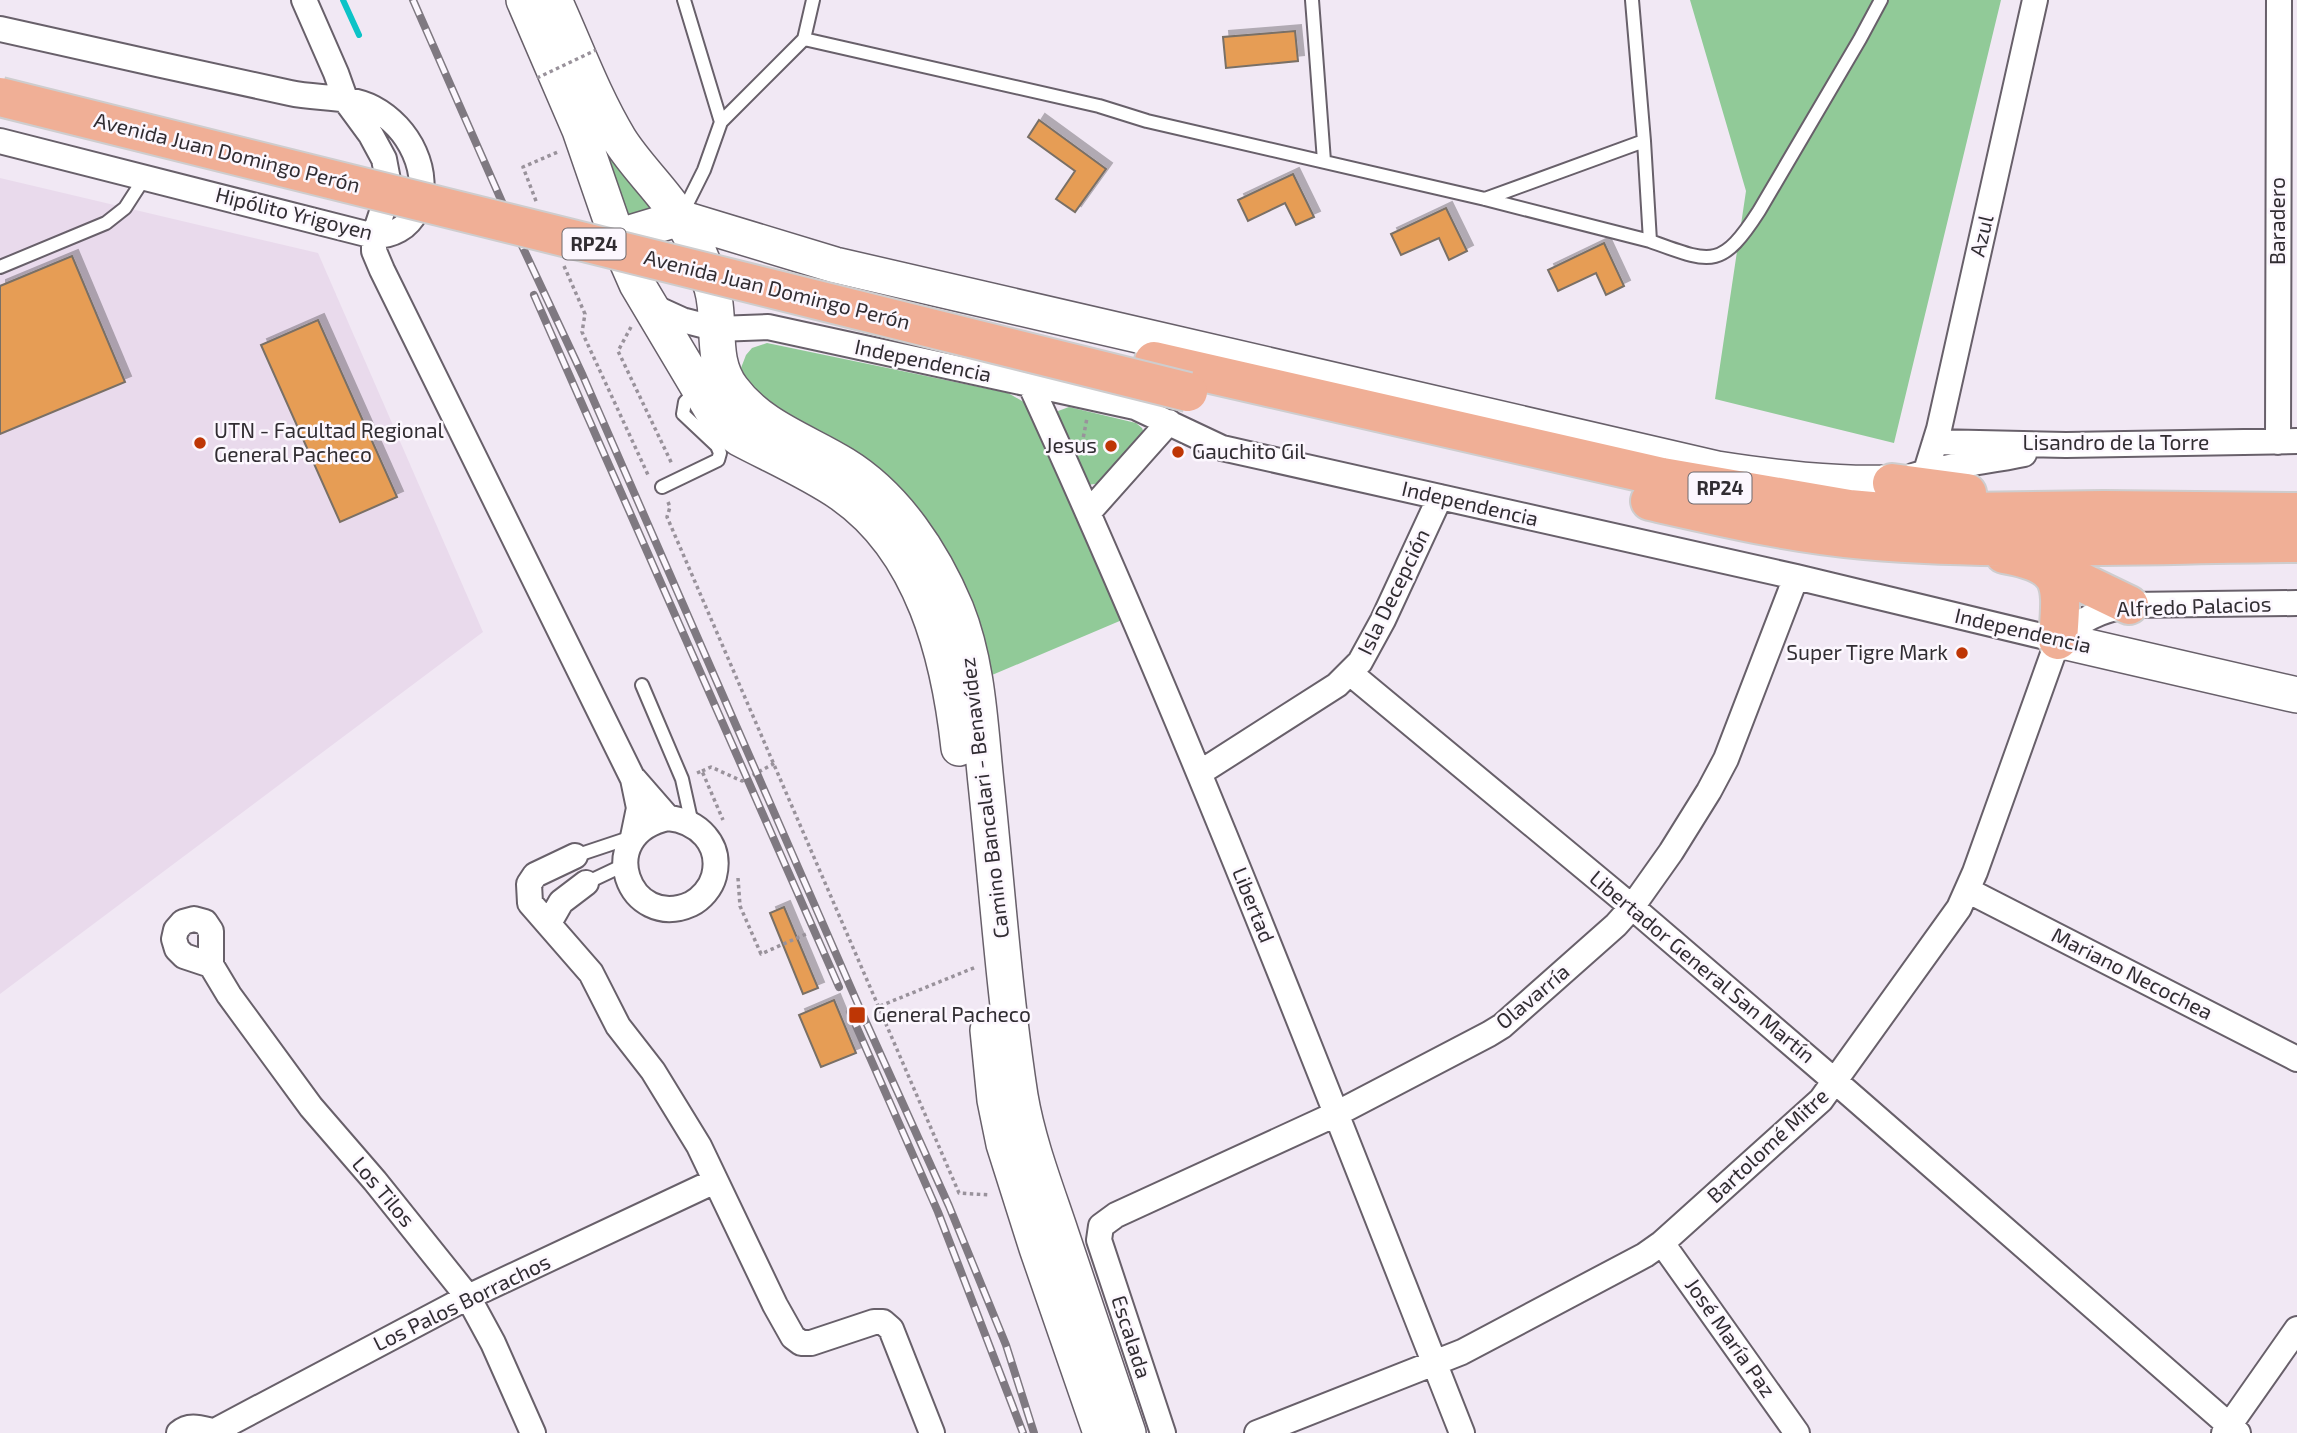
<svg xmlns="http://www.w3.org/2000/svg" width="2297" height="1433" font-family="'Exo 2',sans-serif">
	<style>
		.built { fill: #e9daec }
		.green { fill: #91ca98 }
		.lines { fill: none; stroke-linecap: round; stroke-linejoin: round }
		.stream { stroke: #0dc3c7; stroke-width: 6 }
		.building { fill: #e69d55; stroke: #796f66; stroke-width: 2; filter: url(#shadow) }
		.lane-casing { stroke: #68606a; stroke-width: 16 }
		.street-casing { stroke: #68606a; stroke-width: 28 }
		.secondary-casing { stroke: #68606a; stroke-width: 38 }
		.primary-casing { stroke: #cecdce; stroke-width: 42 }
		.path { stroke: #99929b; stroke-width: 3.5; stroke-dasharray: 3.5 3.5; stroke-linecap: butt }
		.lane { stroke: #fff; stroke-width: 12 }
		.street { stroke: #fff; stroke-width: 24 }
		.secondary { stroke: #fff; stroke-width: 35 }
		.primary { stroke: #f0af96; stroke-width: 38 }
		.rail-casing { stroke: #7f7981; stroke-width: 8 }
		.rail { stroke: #fcf7fe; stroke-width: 5; stroke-dasharray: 16; stroke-linecap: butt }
		.primary-bridge-casing { stroke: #cecdce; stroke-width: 42; stroke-linecap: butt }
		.path-bridge { stroke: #99929b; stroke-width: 3.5; stroke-dasharray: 3.5 3.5; stroke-linecap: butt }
		.primary-bridge { stroke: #f0af96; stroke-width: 38 }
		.poi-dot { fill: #be3605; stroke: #fcf7fe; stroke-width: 2.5 }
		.labels { text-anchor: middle; stroke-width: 5; stroke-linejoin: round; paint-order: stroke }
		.shield { fill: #fcf7fe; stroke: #6e6a6f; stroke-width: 2 }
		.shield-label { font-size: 19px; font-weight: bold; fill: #312d32 }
		.street-label { font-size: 21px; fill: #312d32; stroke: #fcf7fe }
		.poi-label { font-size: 21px; fill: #312d32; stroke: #fcf7fe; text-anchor: start }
	</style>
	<defs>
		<filter id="shadow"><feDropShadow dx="6" dy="-6" stdDeviation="0" flood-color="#0004"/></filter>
	</defs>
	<rect width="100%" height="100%" fill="#f1e8f4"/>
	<!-- built -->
	<path class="built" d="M0,178L318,253L483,632L0,994Z"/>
	<!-- green -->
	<path class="green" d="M540,0L650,207L648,212L627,223Z
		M1690,0H2001L1894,443L1715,399L1746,191Z
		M767,343L1008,393L1029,405L1122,620L985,678L787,417L744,381L741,368L746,355L752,348Z
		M1069,407L1136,423L1142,428L1144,433L1102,483L1087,485L1055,417L1058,411Z"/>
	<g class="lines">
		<!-- stream -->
		<path class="stream" d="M343,0L359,35"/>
	</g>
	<!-- building -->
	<path class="building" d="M1295,31L1298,61L1226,68L1223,37Z
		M1039,120L1106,169L1075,212L1056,199L1075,171L1028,137Z
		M1293,174L1314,217L1296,225L1285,203L1248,221L1238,200Z
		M1446,208L1467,251L1449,260L1439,238L1401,255L1391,234Z
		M1604,243L1624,286L1606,295L1596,273L1558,291L1548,270Z
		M72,256L125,382L0,434V286Z
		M318,320L397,497L340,522L261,345Z
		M784,907L818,988L803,994L770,913Z
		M834,1000L856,1053L821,1067L799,1015Z"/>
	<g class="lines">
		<defs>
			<path id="lane" d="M1312,0L1324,161
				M1632,0L1644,141
				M804,39L1099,106L1147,121L1485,199L1650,241L1644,141L1485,199
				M721,122L804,39L813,0
				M682,214L704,170L721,122L684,0
				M1650,241C1711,263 1721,270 1759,211L1860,39L1881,0
				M0,267L106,223L125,208L145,177
				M662,487L718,460L720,453L717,446L683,414L685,402L698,389
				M642,685L682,779L692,824
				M575,856L632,837
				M586,883L624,865"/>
			<path id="street" d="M304,0L336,73L346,101L371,135L384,159L388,180L384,206L374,236V251L382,270L633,779L639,808L633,837
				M0,29C97,51 193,72 290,93C317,99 349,95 373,108C409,127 433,173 416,211C408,228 392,236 374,236L0,141
				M649,305L682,320L717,329L768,327L1135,407L1222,448L1796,577L2058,640
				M1030,384C1188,728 1323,1081 1462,1433
				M1935,442L2066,445L2297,441
				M2278,442L2279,0
				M1926,471L1939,429L2035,0
				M1913,476C1949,464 1987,462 2024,454
				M1088,513L1169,422
				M1350,673L1632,907L1836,1082L2238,1433
				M1201,772L1337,685L1360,662L1383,620L1440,497
				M634,779L668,818C698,821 722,844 714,876C711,888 701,899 691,904C629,932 592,834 668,818
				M575,856L535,875L529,884L530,903L591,973L618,1026L653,1071L699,1146L775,1305L793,1337L801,1343H811L874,1322H883L891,1329L932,1433
				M1967,890L2297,1059
				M549,923L561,902L586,883
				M211,965L184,956L177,949L174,939L176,930L183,922L194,919L205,922L211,931V965L229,995L311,1107L375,1181L468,1297L493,1343L533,1433
				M1662,1243L1797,1433
				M179,1433C189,1424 200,1428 212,1431
				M211,1433L468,1297L715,1181
				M1163,1433L1099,1240L1101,1226L1116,1215L1336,1114L1489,1034L1502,1026L1616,925L1632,907L1671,852L1709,791L1726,759L1796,577
				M1257,1433L1462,1352L1645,1255L1662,1243L1821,1100L1959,908L1975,872L2058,640C2082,619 2098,611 2129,605L2297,603
				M2224,1433L2297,1329"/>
			<path id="secondary" d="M524,0L580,130L619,243L637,284L715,415L724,427L739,438C773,456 810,472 842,494C923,551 949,656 959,748
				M554,0C575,46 593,96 619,139C636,166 660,188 678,215C693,236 704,263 712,288C722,322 709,359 732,389C760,427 805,441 844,465C896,497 933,554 956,609C978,664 980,726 986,783C997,887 1004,992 1020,1096C1028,1143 1046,1189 1061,1234C1083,1301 1106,1367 1128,1433
				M617,237L680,218L835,265L1717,469C1775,478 1833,485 1892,483
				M2058,640L2297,695
				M988,1030L995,1100L1004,1144L1037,1248L1101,1433"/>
			<path id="primary" d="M1154,361L1662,477L1849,509L1894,513L2104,510L2297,512
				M1892,483L1967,493
				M1650,501C1721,517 1793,534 1865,540C2008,552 2153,544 2297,543
				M2004,554C2067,565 2062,584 2058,640
				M2044,564L2129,605"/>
		</defs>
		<!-- lane casing -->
		<use href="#lane" class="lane-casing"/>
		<!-- street casing -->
		<use href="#street" class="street-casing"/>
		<!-- secondary casing -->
		<use href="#secondary" class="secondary-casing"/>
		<!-- primary casing -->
		<use href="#primary" class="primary-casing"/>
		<!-- path -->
		<path class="path" d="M536,201L523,167L560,151
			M564,266L585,314L582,332L649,477
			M631,327L618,351L672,464
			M1082,444L1087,418
			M668,502L670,507L667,517L959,1193L990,1195
			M702,771L711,767L742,781L775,763
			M697,773L702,771L723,820
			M738,878L740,906L761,954L806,934
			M880,1006L976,967"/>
		<!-- lane -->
		<use href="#lane" class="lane"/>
		<!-- street -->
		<use href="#street" class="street"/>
		<!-- secondary -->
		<use href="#secondary" class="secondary"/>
		<!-- primary -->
		<use href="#primary" class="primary"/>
		<defs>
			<path id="rail" d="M413,0L509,218L583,376L861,1011L949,1206L1006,1345L1034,1433
				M534,295L839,987
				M850,1012L938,1212L1023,1433"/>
		</defs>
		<!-- rail casing -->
		<use href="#rail" class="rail-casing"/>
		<!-- rail -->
		<use href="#rail" class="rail"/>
		<defs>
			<path id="primary-bridge" d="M0,97L1188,392"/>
		</defs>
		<!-- primary-bridge casing -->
		<use href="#primary-bridge" class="primary-bridge-casing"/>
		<!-- path-bridge -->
		<path class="path-bridge" d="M537,78L596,50"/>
		<!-- primary-bridge -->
		<use href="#primary-bridge" class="primary-bridge"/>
	</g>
	<!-- markers -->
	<g class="poi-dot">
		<circle cx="200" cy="443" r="7"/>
		<circle cx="1111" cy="446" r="7"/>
		<circle cx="1178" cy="452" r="7"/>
		<circle cx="1962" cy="653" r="7"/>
		<rect x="848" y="1006" width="18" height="18" rx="3.5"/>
	</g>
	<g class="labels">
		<!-- shield labels -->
		<g class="shield">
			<rect x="562.5" y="228.5" width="63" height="31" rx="5"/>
			<rect x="1688.5" y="472.5" width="63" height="31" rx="5"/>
		</g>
		<g class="shield-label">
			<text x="594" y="251">RP24</text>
			<text x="1720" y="495">RP24</text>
		</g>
		<!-- street labels -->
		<g class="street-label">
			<text transform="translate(227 153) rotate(14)" y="7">Avenida Juan Domingo Perón</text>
			<text transform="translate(294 214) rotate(14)" y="7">Hipólito Yrigoyen</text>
			<text transform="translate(2278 221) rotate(-90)" y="7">Baradero</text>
			<text transform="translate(1982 236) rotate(-77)" y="7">Azul</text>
			<text transform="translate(777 290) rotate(14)" y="7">Avenida Juan Domingo Perón</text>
			<text transform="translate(923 361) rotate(12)" y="7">Independencia</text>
			<text x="2116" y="450">Lisandro de la Torre</text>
			<text transform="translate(1470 504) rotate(13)" y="7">Independencia</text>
			<text transform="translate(1394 592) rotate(-64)" y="7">Isla Decepción</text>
			<text transform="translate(2194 607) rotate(-2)" y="7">Alfredo Palacios</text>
			<text transform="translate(2023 631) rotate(13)" y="7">Independencia</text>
			<text transform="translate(985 798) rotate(-97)" y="7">Camino Bancalari - Benavídez</text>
			<text transform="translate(1253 905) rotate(68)" y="7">Libertad</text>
			<text transform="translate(1702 967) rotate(40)" y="7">Libertador General San Martín</text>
			<text transform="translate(2132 974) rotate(27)" y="7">Mariano Necochea</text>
			<text transform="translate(1533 997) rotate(-40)" y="7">Olavarría</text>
			<text transform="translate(1768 1146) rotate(-43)" y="7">Bartolomé Mitre</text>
			<text transform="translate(383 1192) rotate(50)" y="7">Los Tilos</text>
			<text transform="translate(462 1303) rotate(-26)" y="7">Los Palos Borrachos</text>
			<text transform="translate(1131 1337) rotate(72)" y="7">Escalada</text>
			<text transform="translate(1730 1338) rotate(55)" y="7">José María Paz</text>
		</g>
		<!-- poi labels -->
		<g class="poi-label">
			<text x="214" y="438">UTN - Facultad Regional<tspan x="214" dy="24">General Pacheco</tspan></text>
			<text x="1097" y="453" text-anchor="end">Jesus</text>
			<text x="1192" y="459">Gauchito Gil</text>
			<text x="1948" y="660" text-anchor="end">Super Tigre Mark</text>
			<text x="873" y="1022">General Pacheco</text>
		</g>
	</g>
</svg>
